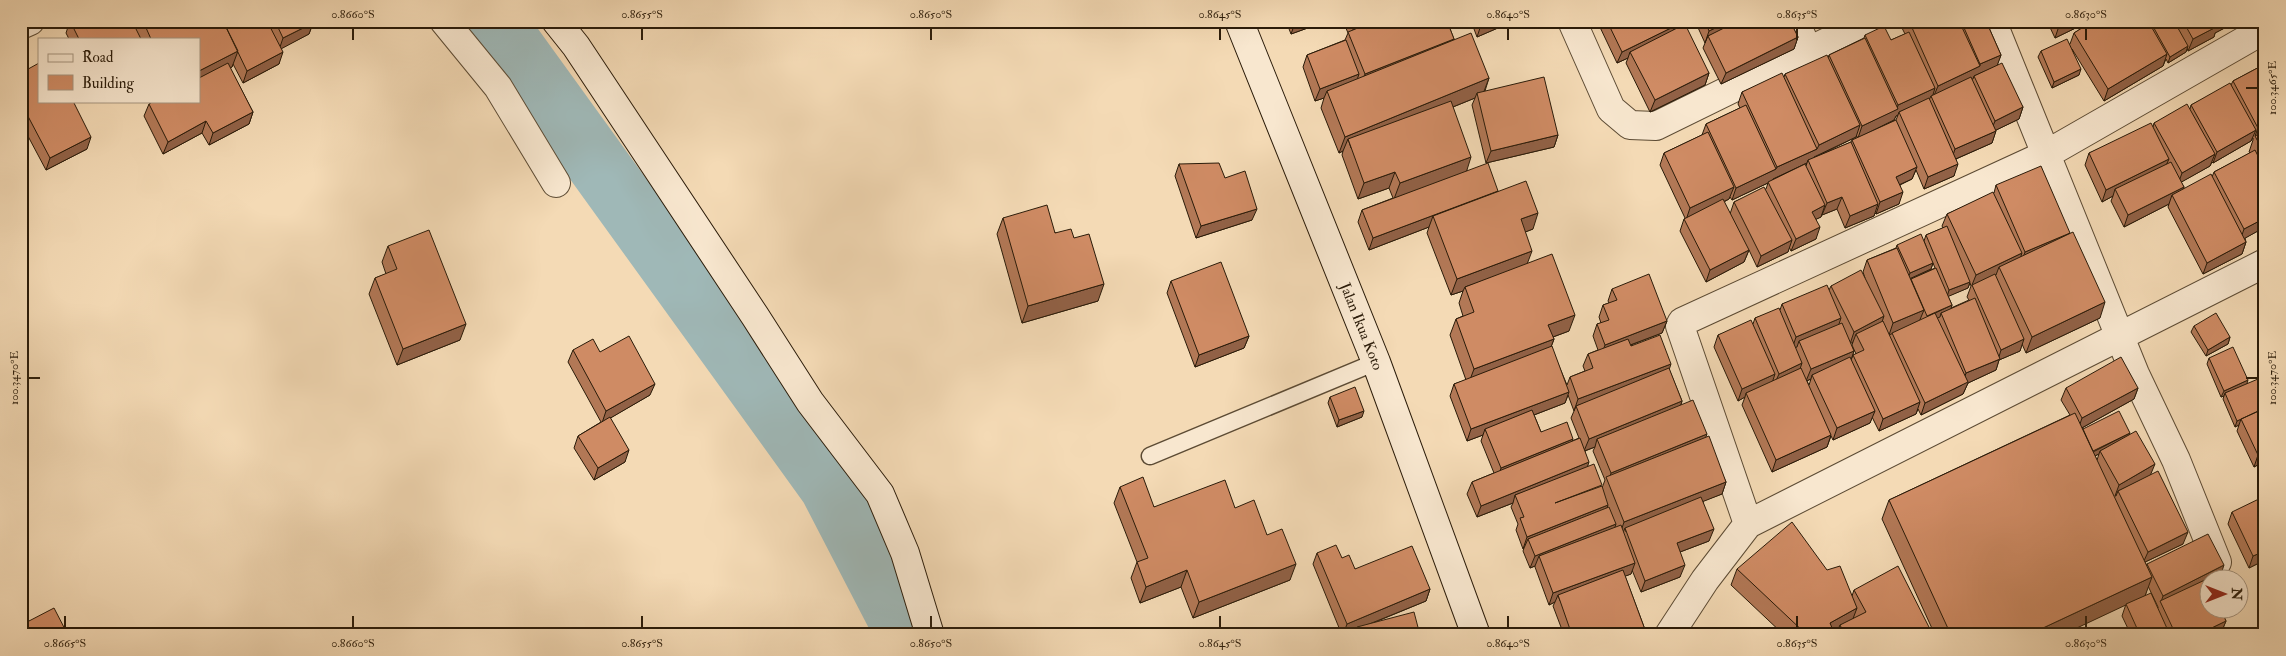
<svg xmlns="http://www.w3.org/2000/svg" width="2286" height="656" font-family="'IM FELL Double Pica',serif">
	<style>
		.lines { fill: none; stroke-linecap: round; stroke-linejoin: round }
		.river { stroke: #9fb8b7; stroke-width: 62 }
		.lane-casing { stroke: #5c4b34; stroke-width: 19 }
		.street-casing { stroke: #5c4b34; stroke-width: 30 }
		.secondary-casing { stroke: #2a1b09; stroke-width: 30 }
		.lane { stroke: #f8e7cf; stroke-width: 16 }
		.street { stroke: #f8e7cf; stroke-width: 28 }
		.secondary { stroke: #f8e7cf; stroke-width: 28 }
		.wall { fill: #b27856; stroke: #2a1b09; fill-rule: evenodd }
		.shaded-wall { fill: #916146; stroke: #2a1b09 }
		.building { fill: #cf8b64; stroke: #2a1b09 }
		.ticks { fill: none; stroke: #2a1b09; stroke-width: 2 }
		.labels { text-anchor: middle; stroke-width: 4; stroke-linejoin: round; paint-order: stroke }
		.street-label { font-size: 15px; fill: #2a1b09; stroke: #f8e7cf }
		.neatline { fill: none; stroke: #2a1b09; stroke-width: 2 }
		.ticks-label { font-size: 12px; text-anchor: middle; fill: #2a1b09 }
	</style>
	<rect width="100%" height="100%" fill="#f4dab5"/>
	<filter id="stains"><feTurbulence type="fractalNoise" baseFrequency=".004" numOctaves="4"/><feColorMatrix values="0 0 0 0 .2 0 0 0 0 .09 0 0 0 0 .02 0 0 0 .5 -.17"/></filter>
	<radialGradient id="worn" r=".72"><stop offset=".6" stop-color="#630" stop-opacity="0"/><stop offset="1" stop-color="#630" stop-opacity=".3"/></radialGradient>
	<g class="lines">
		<!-- river -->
		<path class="river" d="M494,21L830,486L899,619L901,635"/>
		<defs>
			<path id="lane" d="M1150,456L1376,362"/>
			<path id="street" d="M444,21L498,87L556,183
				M1572,21L1611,109L1630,125L1656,126L1870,21
				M1795,21L1809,53
				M1992,21L2135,374L2176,460L2217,562
				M21,25L30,21
				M1748,524L1680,326L1682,322L2045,155L2265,29
				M1669,635L1705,580L1748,524L2265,263"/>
			<g id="secondary">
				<path d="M556,21L576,46L755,316L810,402L880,494L905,553L930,635"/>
				<path id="s1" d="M1239,21L1376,362L1476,635"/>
			</g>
		</defs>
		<!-- lane casing -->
		<use href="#lane" class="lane-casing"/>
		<!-- street casing -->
		<use href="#street" class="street-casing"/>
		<!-- secondary casing -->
		<use href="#secondary" class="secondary-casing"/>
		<!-- lane -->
		<use href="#lane" class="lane"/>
		<!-- street -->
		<use href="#street" class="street"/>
		<!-- secondary -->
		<use href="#secondary" class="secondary"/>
	</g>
	<!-- wall -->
	<path class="wall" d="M70,21H313V23L309,34L281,48L279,64L243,83L233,64L232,67L230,68L253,112L249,124L209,145L202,133L163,154L144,116L149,104L199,101V39H69L66,33Z
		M1286,21H1327L1291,34Z
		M1343,21H1447L1454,39L1489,78L1485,91L1558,135L1554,147L1486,163L1472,105L1475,98L1453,107L1467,171L1498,191L1533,229L1525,232L1527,263L1569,331L1553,337L1554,339L1551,347L1567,385L1570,377L1585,371L1583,366L1588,354L1598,350L1593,336L1597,324L1601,323L1599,317L1603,305L1609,303L1608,301L1612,289L1667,321L1662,333L1631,345L1669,369L1682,401L1681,405L1706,438L1726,482L1722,494L1703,501L1709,541L1680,552V577L1641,592L1632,570L1631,574L1625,576L1647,635H1564L1553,606L1555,602L1549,605L1535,567V566L1530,568L1523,551L1524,548L1523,549L1516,530L1518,524L1511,507L1513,503L1477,517L1467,494L1472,482L1494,473L1481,441L1483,435L1467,441L1450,396L1454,384L1466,380L1450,335L1456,319L1463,316L1459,303L1463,291L1451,295L1427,233L1429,227L1369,250L1358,222L1362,210L1393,198L1389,188L1358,199L1342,155L1343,151L1339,153L1321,108L1324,98L1315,101L1303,67L1307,55L1345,40L1348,33ZM1568,395L1574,411L1571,418L1579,438L1572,441L1541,432L1534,415L1565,403ZM1595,447L1593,451L1605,480L1602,488L1588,467L1585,451Z
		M1471,21H1514L1477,37Z
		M1599,21H1673L1675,26L1673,30L1709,73L1705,85L1650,112L1626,63L1628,58L1617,63L1598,23Z
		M1695,21H1790L1798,37L1794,49L1721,84L1703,48L1705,43Z
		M1903,21H1986L2001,55L1997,65L2023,107L2019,119L1996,130L1992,143L1956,159L1954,176L1924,189L1916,170L1912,179L1900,185L1899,204L1876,214L1875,213L1874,216L1845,228L1837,209L1822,215V213L1821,217L1816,219V239L1791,251L1789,247L1788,252L1757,267L1749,250L1744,262L1706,282L1680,231L1684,219L1685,218L1660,165L1664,153L1702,135L1706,124L1740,108L1738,104L1742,92L1784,77L1785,74L1828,58L1829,55L1864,38L1865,35L1891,40L1905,34L1901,26ZM1898,115L1896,120L1869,132L1894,120L1896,116ZM1857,136V138L1852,140L1851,142L1814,158L1856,137ZM1807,163L1806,166L1772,181L1773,179ZM1768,183L1766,189L1734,202L1730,214L1724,202L1729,199L1730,197L1732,200Z
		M2047,21H2090L2055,38Z
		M2093,21H2238L2215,33L2214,37L2188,51L2187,48L2186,52L2168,63L2166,59L2163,66L2104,101L2072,49L2079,75L2052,88L2038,57L2041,51L2070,44L2074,33Z
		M2265,64V227L2245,238L2246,242L2242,254L2203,274L2168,207L2169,204L2124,227L2111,201L2113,196L2102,202L2085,165L2089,153L2153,127L2154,123L2190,109L2191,105L2231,85L2233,81ZM2253,138V140L2249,152L2250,153L2214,172L2212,177L2183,190L2184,187L2181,182L2210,166L2212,162L2213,163L2251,141Z
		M21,73L87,149L46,170L21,123Z
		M1179,164L1225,178L1252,220L1196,238L1175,176Z
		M1996,185L2100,318L2026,353L2022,344L2020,351L1999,360L1996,370L1968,383L1963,394L1921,415L1918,409L1916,414L1879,431L1872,417L1870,423L1833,440L1831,436L1827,447L1772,472L1742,405L1745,397L1738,401L1714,347L1718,335L1753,324L1755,318L1780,310L1782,304L1829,290L1831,286L1865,278L1863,272L1867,260L1896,248L1897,245L1930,257L1924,241L1926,235L1943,228L1942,226L1947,214L1994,193ZM1933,263L1935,268L1911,279L1910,278L1931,269ZM1970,283L1971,286L1967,297L1969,300L1951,308L1952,305L1948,296L1968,288ZM1853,342L1852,345L1856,354L1853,355L1851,360V359L1854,351L1850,343ZM1811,379L1809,385L1807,381Z
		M1003,218L1074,238L1098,301L1022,323L997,234Z
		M388,246L460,340L397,365L369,294L375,278L386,274L382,262Z
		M1171,281L1249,336L1244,348L1195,367L1167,293Z
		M2265,284V298L2262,292Z
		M2194,326L2230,337L2228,344L2206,356L2191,332Z
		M573,350L600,352L650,395L610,418L625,462L594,480L574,448L578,436L601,422L568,362Z
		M2209,358L2247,384L2265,394V461L2254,467L2237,431L2239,425L2235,427L2223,399L2224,396L2221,397L2207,364Z
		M2265,370V389L2261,381Z
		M2066,388H2138L2134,399L2082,428L2083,429L2129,435L2151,475L2183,544L2145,562L2147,566V564L2220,577L2208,583L2226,621L2221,633L2218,635H2131L2122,616L2126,604L2069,631L2067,635L2068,632L2062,635H1935L1882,519L1889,500L2070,415L2061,400ZM2099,454L2097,460L2095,456ZM2148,586L2158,607V608L2145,596Z
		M1330,397L1362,417L1337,427L1328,403Z
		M1120,487L1154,507L1235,508L1267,535L1290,580L1193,618L1181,587L1140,603L1131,578L1137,562L1114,503Z
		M2232,512L2265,560L2249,568L2228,524Z
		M1317,553L1342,558L1355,569L1430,589L1426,601L1373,623L1420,635H1354L1356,630L1342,635L1313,564Z
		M1737,569L1827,570L1852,596L1854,590L1933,635H1836L1837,632L1835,633V635H1784L1731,585Z"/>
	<!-- shaded-wall -->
	<path class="shaded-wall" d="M1299,21H1327L1291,34L1295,23Z
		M1367,21H1391L1350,38L1354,27Z
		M1490,21H1514L1477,37L1481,25Z
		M1729,21H1749L1708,36L1705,43L1709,31Z
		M2070,21H2090L2055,38L2059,26Z
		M2219,21H2238L2215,33L2214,37L2188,51L2193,39L2218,26Z
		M313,23L309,34L279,50L283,38Z
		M1675,26L1671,38L1630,52L1628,58L1617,63L1622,52Z
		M1798,37L1794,49L1721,84L1726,73Z
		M1454,39L1360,86L1365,74Z
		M2188,46L2186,52L2168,63L2170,57Z
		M238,51L232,67L199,84V71Z
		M283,52L279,64L243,83L247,71Z
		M2167,54L2163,66L2104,101L2108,89Z
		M2001,55L1997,66L1974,76L1973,79L1933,98L1938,86L1980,66V64Z
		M2081,69L2079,75L2052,88L2054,82Z
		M1709,73L1705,85L1650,112L1655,100Z
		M1359,74L1355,86L1327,91L1324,98L1315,101L1320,89Z
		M1489,78L1483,94L1477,93L1475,98L1351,148L1348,139L1343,151L1339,153L1345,137Z
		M1935,88L1932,98L1931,96L1929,100L1899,112L1898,115L1896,116L1894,120L1858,138L1862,126L1897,109L1898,105Z
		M2023,107L2019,119L1990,133L1995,121Z
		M253,112L249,124L209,145L213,133Z
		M206,121L202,133L163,154L168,142Z
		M1860,125L1856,137L1814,157L1813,161L1808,160L1807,163L1773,179L1772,181L1732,200L1736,188L1776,169L1777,167L1817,149L1819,145Z
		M2265,125V134L2255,136L2258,128Z
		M2256,130L2251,141L2213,163L2217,152Z
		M1996,131L1992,143L1951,161L1955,149Z
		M1558,135L1554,147L1486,163L1491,151Z
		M91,137L87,149L46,170L50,158Z
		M2215,154L2210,166L2178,184L2182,173Z
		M1471,157L1466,173L1394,199L1400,183Z
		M2169,159L2164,170L2115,189L2113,196L2102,202L2106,190Z
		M1958,164L1954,176L1924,189L1928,177Z
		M1917,167L1912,179L1892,188L1896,177Z
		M1395,172L1389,188L1358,199L1364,183Z
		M1734,187L1729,199L1686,220L1690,208Z
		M2184,187L2179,199L2172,195L2169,204L2124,227L2128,215Z
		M1498,191L1433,216L1429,227L1369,250L1373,238Z
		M1903,192L1899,204L1876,214L1880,202Z
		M1842,197L1837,209L1822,215L1827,203Z
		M1878,204L1874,216L1845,228L1850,216Z
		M1825,205L1821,217L1808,223L1812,212Z
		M1257,209L1252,220L1196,238L1201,226Z
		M1538,213L1533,229L1515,236L1521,219Z
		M2265,218V227L2240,241L2244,229Z
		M1820,227L1816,239L1791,251L1796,239Z
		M2070,233L2021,263L2025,252Z
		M1792,240L1788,252L1757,267L1761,256Z
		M2246,242L2242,254L2203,274L2207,263Z
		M1749,250L1744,262L1706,282L1710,270Z
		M1532,251L1526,267L1465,287L1463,291L1451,295L1457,279Z
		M2022,253L2018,265L1999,267L1996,275L1972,286V285L1976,275Z
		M1933,263L1931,269L1907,280L1910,273Z
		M1970,282L1968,288L1947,297L1949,290Z
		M1104,284L1098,301L1022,323L1028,306Z
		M2105,302L2100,318L2026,353L2032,337Z
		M1952,305L1950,312L1941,313L1940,317L1925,323L1927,317Z
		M1924,310L1919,322L1889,335L1893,323Z
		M1575,315L1569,331L1542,341L1548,325Z
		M1884,316L1880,328L1856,334L1853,342L1850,344L1854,332Z
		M1841,318L1837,330L1799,341L1797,347L1792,349L1796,337Z
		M1667,321L1662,333L1601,356L1605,345Z
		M466,324L460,340L397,365L403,349Z
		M1249,336L1244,348L1195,367L1199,355Z
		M2230,337L2228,344L2206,356L2208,350Z
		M1554,339L1548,355L1468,385L1474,369Z
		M2024,339L2020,351L1999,360L1996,370L1968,383L1963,394L1921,415L1925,403L1962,385L1966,373L1998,360L2001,350Z
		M1854,351L1850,363L1812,375L1811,379L1806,381L1811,369Z
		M1802,363L1798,375L1774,385L1779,374Z
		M1671,364L1667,376L1576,406L1574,411L1578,399Z
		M1775,374L1771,386L1746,393L1745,397L1738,401L1742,389Z
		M2248,380L2246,387L2225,393L2224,396L2221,397L2224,391Z
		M655,384L650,395L602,423L606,411Z
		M2138,388L2134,399L2078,430L2082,418Z
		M1569,392L1565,403L1487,433L1485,429L1483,435L1467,441L1471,429Z
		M1682,401L1678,413L1597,439L1595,447L1584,451L1589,439Z
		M1920,402L1916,414L1879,431L1883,419Z
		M1364,411L1362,417L1337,427L1339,420Z
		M1875,411L1870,423L1833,440L1837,428Z
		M2241,419L2239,425L2235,427L2237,421Z
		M2130,433L2127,440L2100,451L2099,454L2090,458L2093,452Z
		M1707,434L1703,445L1608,482L1611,473Z
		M1831,435L1827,447L1772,472L1776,460Z
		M1573,439L1569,451L1497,480L1501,468Z
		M629,450L625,462L594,480L598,468Z
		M2265,452V461L2254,467L2258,455Z
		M1589,462L1585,474L1515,495L1513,503L1477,517L1481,506Z
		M2155,464L2150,476L2118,491L2116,496H2115L2119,485Z
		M1726,482L1722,494L1626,532L1625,528L1623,533L1620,534L1624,522Z
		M1608,505L1604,517L1528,539L1524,548L1523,549L1527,537Z
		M1616,524L1612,536L1539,556L1535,566L1530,568L1535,556Z
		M1714,529L1709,541L1672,555L1677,543Z
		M2188,532L2183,544L2143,563L2148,552Z
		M2265,551V560L2249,568L2253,556Z
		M1635,563L1631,574L1560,601L1558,595L1555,602L1549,605L1553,593Z
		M1296,564L1290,580L1193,618L1199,602Z
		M1685,565L1680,577L1641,592L1645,581Z
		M2224,565L2220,577L2217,578H2208V583L2161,602L2163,596Z
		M1187,570L1181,587L1140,603L1146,587Z
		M2152,577L2145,596L2062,635H2028Z
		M1430,589L1426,601L1357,629V627L1356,630L1343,635L1347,624Z
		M1857,608L1851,624L1840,625L1837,632L1832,635L1830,623Z
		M2226,621L2221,633L2218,635H2197Z"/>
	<!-- building -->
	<path class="building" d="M70,21H132L141,39H79Z
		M143,21H223L238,51L199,71V39H151Z
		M223,21H267L283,52L247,71Z
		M275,21H313V23L283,38Z
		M1352,21H1367L1354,27Z
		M1375,21H1447L1454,39L1365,74L1348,32Z
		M1480,21H1490L1481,25Z
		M1607,21H1673L1675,26L1622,52Z
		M1705,21H1729L1709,31Z
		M1738,21H1790L1798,37L1726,73L1708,36Z
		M1909,21H1959L1980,66L1938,86Z
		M1961,21H1986L2001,55L1980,64Z
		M2057,21H2070L2059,26Z
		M2093,21H2148L2167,54L2108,89L2074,33Z
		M2150,21H2174L2188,46L2170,57Z
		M2183,21H2216L2218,26L2193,39Z
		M1685,24L1709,73L1655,100L1630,52Z
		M1884,26L1891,40L1909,32L1935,88L1898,105L1865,35Z
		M1471,33L1489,78L1345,137L1327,91Z
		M1865,38L1898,109L1862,126L1829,55Z
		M2067,39L2081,69L2054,82L2041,51Z
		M1346,40L1359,74L1320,89L1307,55Z
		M1827,55L1860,125L1819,145L1785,74Z
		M39,63V101H73L91,137L50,158L21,103V73Z
		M228,63L253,112L213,133L206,121L168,142L149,104L154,101H199V78Z
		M2002,63L2023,107L1995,121L1974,76Z
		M2265,64V125L2258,128L2233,81Z
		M1782,73L1817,149L1777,167L1742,92Z
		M1544,77L1558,135L1491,151L1477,93Z
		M1971,77L1996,131L1955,149L1931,96Z
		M2230,83L2256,130L2217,152L2191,105Z
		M1929,98L1958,164L1928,177L1899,112Z
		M1451,101L1471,157L1400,183L1395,172L1364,183L1348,139Z
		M2187,104L2215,154L2182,173L2154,123Z
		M1746,105L1776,169L1736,188L1706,124Z
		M1896,120L1917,167L1896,177L1903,192L1880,202L1852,140Z
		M2151,123L2169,159L2106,190L2089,153Z
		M2265,131V155L2255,136Z
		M1708,132L1734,187L1690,208L1664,153Z
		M1851,142L1878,204L1850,216L1842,197L1827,203L1808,160Z
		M2255,150L2265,170V218L2244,229L2214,172Z
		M2171,162L2184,187L2128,215L2115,189Z
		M1219,163L1225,178L1245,171L1257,209L1201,226L1179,164Z
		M1488,163L1498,191L1373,238L1362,210Z
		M1805,164L1825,205L1812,212L1820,227L1796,239L1768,182Z
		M2041,166L2070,233L2025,252L1996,185Z
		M2211,174L2246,242L2207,263L2172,195Z
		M1526,181L1538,213L1521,219L1532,251L1457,279L1433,216Z
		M1764,187L1792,240L1761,256L1734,202Z
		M1993,192L2022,253L1976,275L1947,214Z
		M1723,199L1749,250L1710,270L1684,219Z
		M1047,205L1055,233L1071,229L1074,238L1089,234L1104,284L1028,306L1003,218Z
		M1947,226L1970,282L1949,290L1926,235Z
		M429,230L466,324L403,349L375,278L397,269L388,246Z
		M2073,232L2105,302L2032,337L1999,267Z
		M1921,234L1933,263L1910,273L1897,245Z
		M1897,248L1924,310L1893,323L1867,260Z
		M1552,254L1575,315L1548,325L1554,339L1474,369L1456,319L1474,312L1465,287Z
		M1221,262L1249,336L1199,355L1171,281Z
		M1936,268L1952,305L1927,316L1911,279Z
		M1861,270L1884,316L1854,332L1831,286Z
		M1649,274L1667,321L1605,345L1597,324L1609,320L1603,305L1617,300L1612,289Z
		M1995,274L2024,339L2001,350L1972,285Z
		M1827,285L1841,318L1796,337L1782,304Z
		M1975,298L2000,359L1966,373L1941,313Z
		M1779,308L1802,363L1779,374L1755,318Z
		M1935,313L1968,382L1925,403L1892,333Z
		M2216,313L2230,337L2208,350L2194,326Z
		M1751,320L1775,374L1742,389L1718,335Z
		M1883,321L1920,402L1883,419L1853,355L1864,350L1856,334Z
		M1842,323L1854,351L1811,369L1799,341Z
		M1660,335L1671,364L1578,399L1570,377L1593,368L1588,354L1628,339L1631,346Z
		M629,336L655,384L606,411L573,350L593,339L600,352Z
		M1552,346L1569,392L1471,429L1454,384Z
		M2233,347L2248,380L2224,391L2209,358Z
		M1850,357L1875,411L1837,428L1812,375Z
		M2121,357L2138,388L2082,418L2066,388Z
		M1669,368L1682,401L1589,439L1576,406Z
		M1801,368L1831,435L1776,460L1746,393Z
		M2258,379L2265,394V408L2237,421L2225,393Z
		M1355,387L1364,411L1339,420L1330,397Z
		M1693,400L1707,434L1611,473L1597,439Z
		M2265,408V452L2258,455L2241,419Z
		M1532,410L1541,432L1567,422L1573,439L1501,468L1485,429Z
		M2119,411L2130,433L2093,451L2083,429Z
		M2075,413L2152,577L2028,635H1951L1889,500Z
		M610,417L629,450L598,468L578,436Z
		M2136,431L2155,464L2119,485L2100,451Z
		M1709,436L1726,482L1624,522L1606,477Z
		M1580,438L1589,462L1481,506L1472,482Z
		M1594,464L1602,485L1555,503L1602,486L1608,505L1527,537L1520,518L1524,517L1515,495Z
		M2158,471L2188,532L2148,552L2118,491Z
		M1143,477L1154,507L1225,480L1235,508L1254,500L1267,535L1282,529L1296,564L1199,602L1187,570L1146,587L1137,562L1148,558L1120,487Z
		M2265,496V551L2253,556L2232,512Z
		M1701,497L1714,529L1677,543L1685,565L1645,581L1625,528Z
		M1609,507L1616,524L1535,556L1528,539Z
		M1792,522L1827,570L1840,566L1857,608L1830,623L1835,635H1807L1737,569Z
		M1621,525L1635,563L1553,593L1539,556Z
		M2208,534L2224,565L2163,596L2147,564Z
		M1336,545L1342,558L1349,555L1355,569L1412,546L1430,589L1347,624L1317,553Z
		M1898,566L1933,635H1845L1840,625L1866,612L1854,590Z
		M1623,570L1647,635H1572L1558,595Z
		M2207,579L2208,584V608H2220L2226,621L2197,635H2176L2160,601Z
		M2151,593L2170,635H2140L2126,604Z
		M21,605L29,621L54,608L68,635H21Z
		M1414,612L1420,635H1359L1357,627Z
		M2068,631L2084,635H2067Z"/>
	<!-- ticks -->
	<path class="ticks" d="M353,28V40M642,28V40M931,28V40M1220,28V40M1508,28V40M1797,28V40M2086,28V40M2246,88H2258M28,378H40M2246,378H2258M65,616V628M353,616V628M642,616V628M931,616V628M1220,616V628M1508,616V628M1797,616V628M2086,616V628"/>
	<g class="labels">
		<!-- street labels -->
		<g class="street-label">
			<text dy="5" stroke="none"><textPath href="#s1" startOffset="329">Jalan Ikua Koto</textPath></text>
		</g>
	</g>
	<!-- margin -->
	<rect width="2286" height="656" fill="none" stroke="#f4dab5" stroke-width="55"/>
	<!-- legend -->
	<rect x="38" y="38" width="162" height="65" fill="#f8e7cf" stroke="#a69580"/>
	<rect x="48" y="54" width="25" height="8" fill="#f8e7cf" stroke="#a69580"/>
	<text x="82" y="62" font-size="15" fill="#2a1b09">Road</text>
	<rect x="48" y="75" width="25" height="15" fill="#cf8b64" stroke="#a69580"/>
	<text x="82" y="88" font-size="15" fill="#2a1b09">Building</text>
	<!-- north arrow -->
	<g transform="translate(2224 594) rotate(90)"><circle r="24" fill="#f8e7cf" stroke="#a69580"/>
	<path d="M0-4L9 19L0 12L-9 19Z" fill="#8f2418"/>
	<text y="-8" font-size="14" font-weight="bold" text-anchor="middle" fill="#2a1b09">N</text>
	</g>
	<rect x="28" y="28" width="2230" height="600" class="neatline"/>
	<g class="ticks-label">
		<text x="353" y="18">0.8660°S</text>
		<text x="642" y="18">0.8655°S</text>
		<text x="931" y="18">0.8650°S</text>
		<text x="1220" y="18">0.8645°S</text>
		<text x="1508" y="18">0.8640°S</text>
		<text x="1797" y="18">0.8635°S</text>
		<text x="2086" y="18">0.8630°S</text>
		<text transform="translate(2272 88) rotate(-90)" y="4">100.3465°E</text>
		<text transform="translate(2272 378) rotate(-90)" y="4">100.3470°E</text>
		<text transform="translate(14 378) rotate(-90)" y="4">100.3470°E</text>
		<text x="65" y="647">0.8665°S</text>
		<text x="353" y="647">0.8660°S</text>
		<text x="642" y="647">0.8655°S</text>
		<text x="931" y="647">0.8650°S</text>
		<text x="1220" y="647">0.8645°S</text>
		<text x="1508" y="647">0.8640°S</text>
		<text x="1797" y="647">0.8635°S</text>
		<text x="2086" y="647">0.8630°S</text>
	</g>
	<rect width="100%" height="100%" filter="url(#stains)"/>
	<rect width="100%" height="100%" fill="url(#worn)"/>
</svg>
